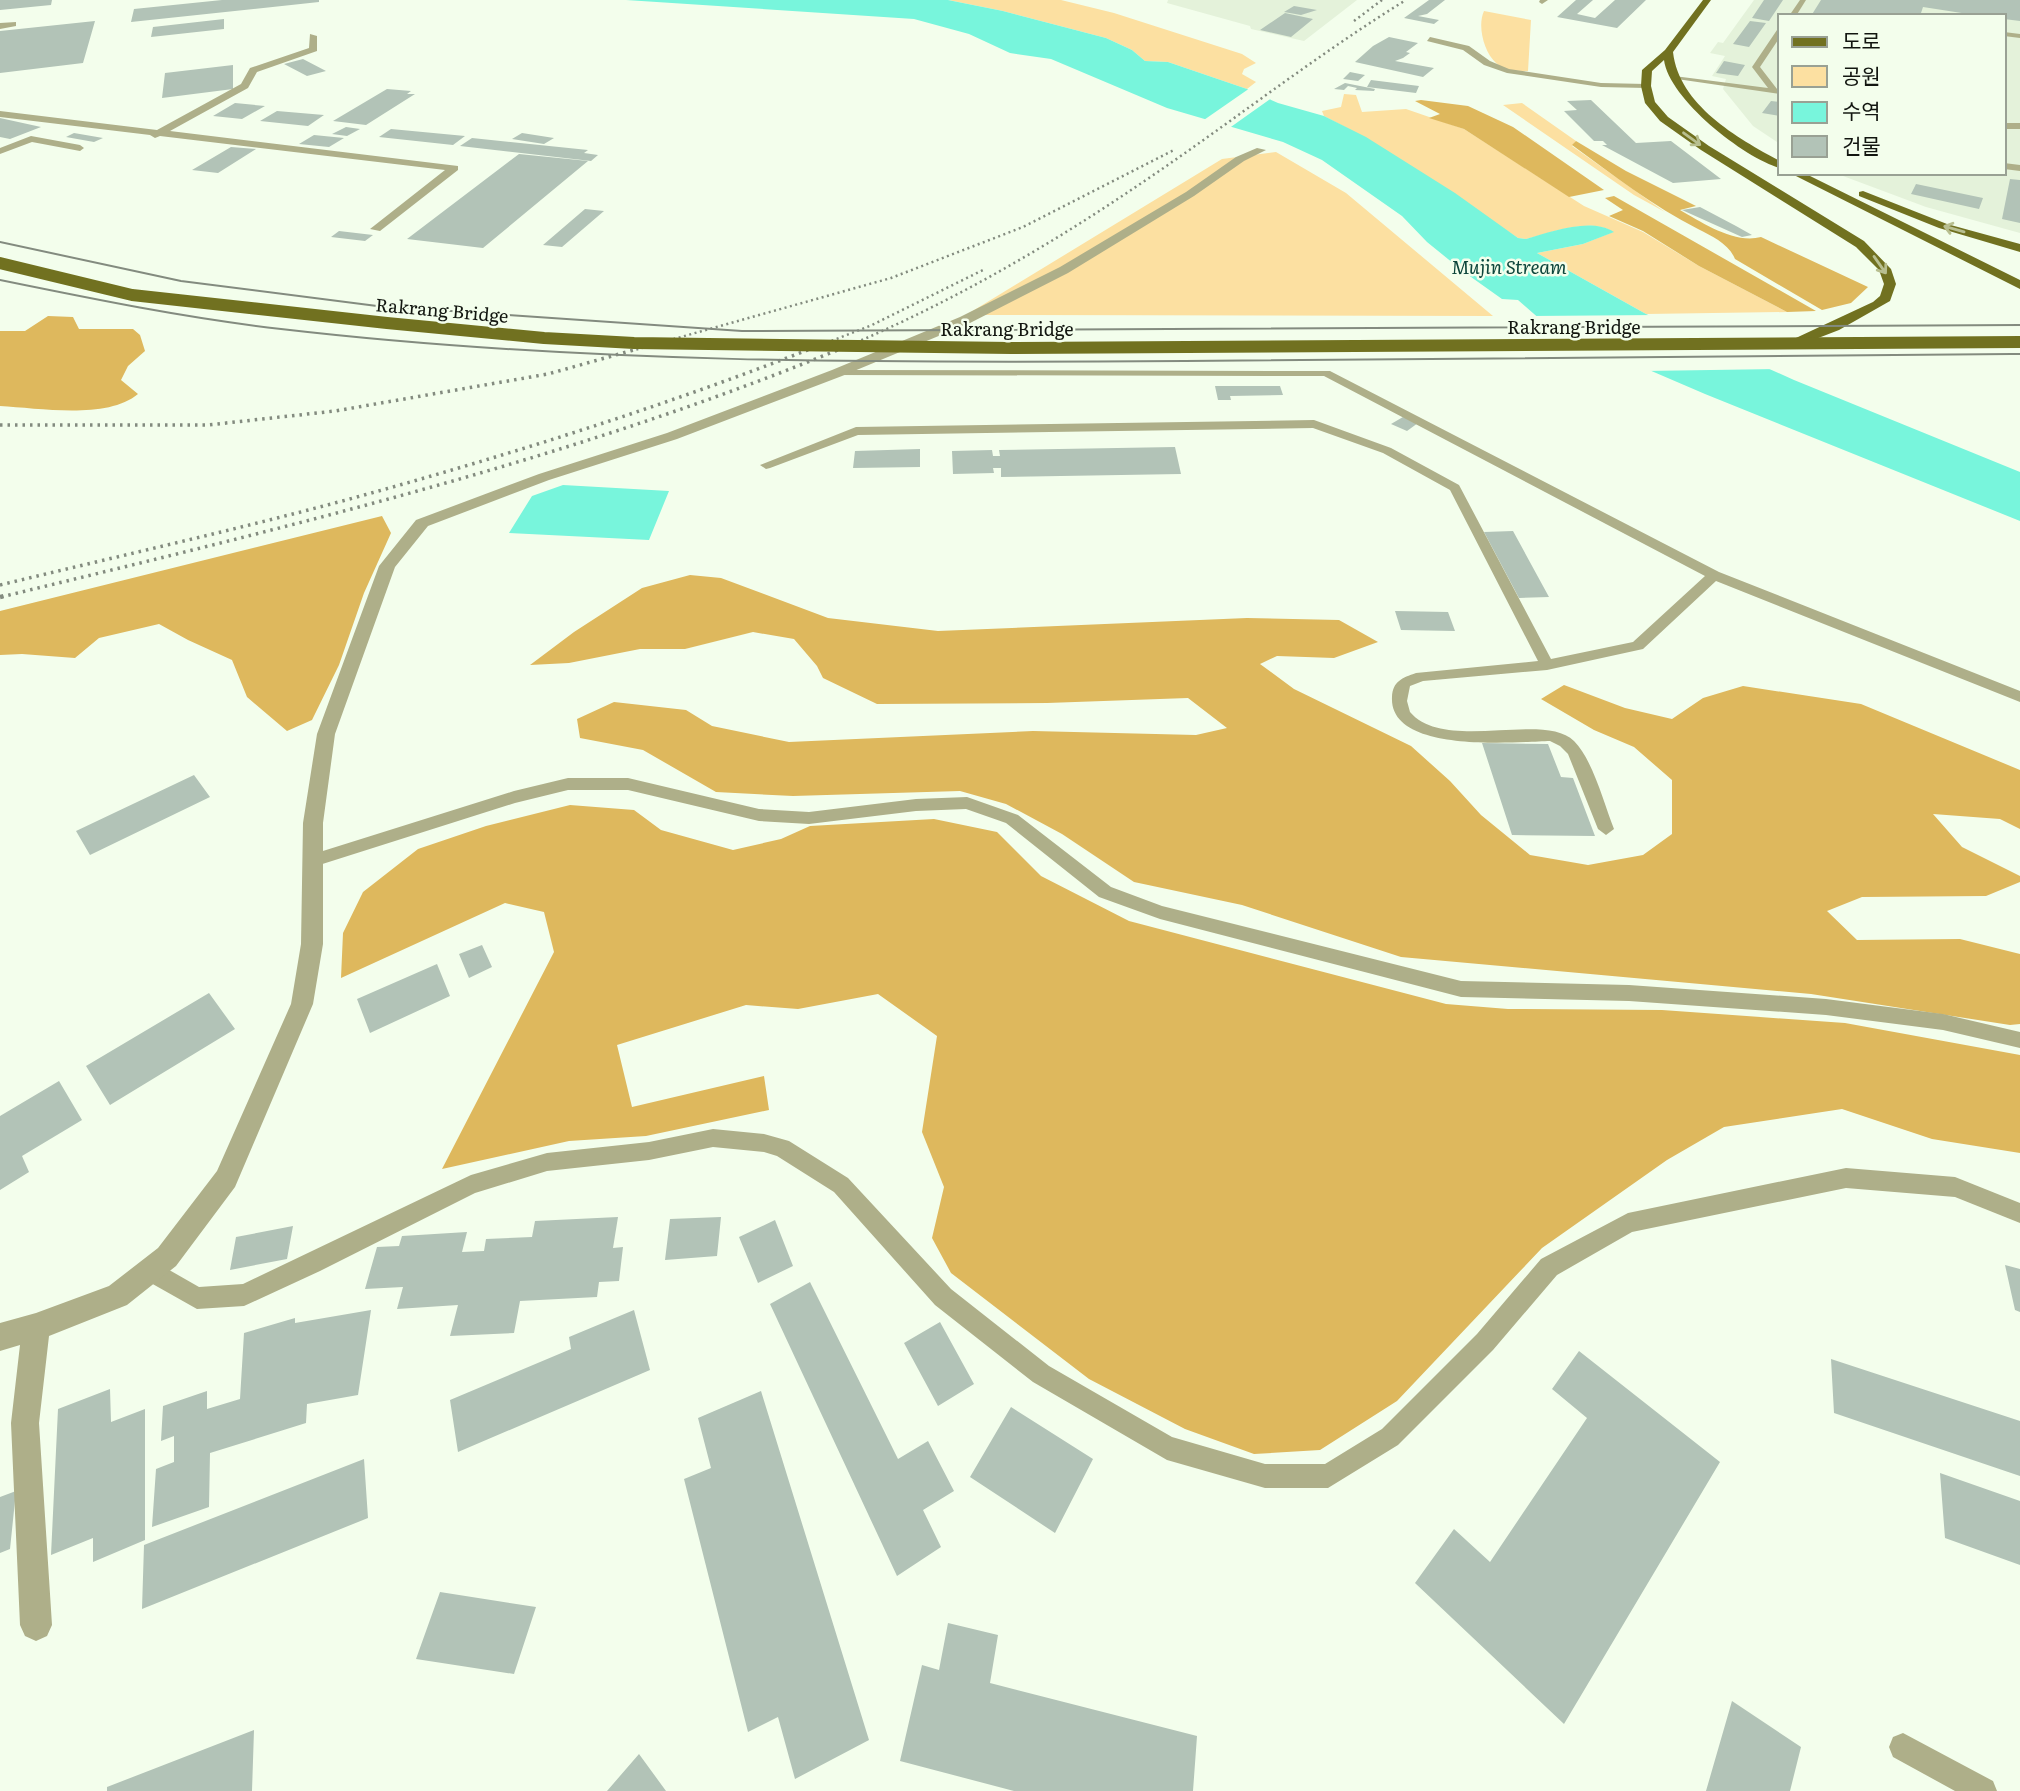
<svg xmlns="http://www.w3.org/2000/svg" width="2020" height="1791" font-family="Literata,'Noto Sans KR',serif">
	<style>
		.built { fill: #e4f2da }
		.green { fill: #fce0a1 }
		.forest { fill: #deb85d }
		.water { fill: #78f5dc }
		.pier { fill: #f3feec }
		.building { fill: #b2c3b7 }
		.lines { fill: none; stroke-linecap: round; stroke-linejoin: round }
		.service { fill: #aeaf89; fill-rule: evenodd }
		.minor { fill: #aeaf89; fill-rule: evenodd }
		.primary { fill: #717120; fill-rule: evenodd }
		.tram { stroke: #838b7f; stroke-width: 2 }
		.rail-far2 { stroke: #838b7f; stroke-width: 2.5; stroke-dasharray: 2 3.5; stroke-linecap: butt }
		.rail-far1 { stroke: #838b7f; stroke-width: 3.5; stroke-dasharray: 2.5 5; stroke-linecap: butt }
		.rail { stroke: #838b7f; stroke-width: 4.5; stroke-dasharray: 3.5 6; stroke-linecap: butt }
		.primary-bridge { stroke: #717120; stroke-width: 12 }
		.oneway { stroke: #b8bf90 }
		.labels { text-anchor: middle; stroke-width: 5; stroke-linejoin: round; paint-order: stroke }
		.far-street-label { font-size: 18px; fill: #121610; stroke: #f3feec }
		.far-water-label { font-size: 19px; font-style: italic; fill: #0c453b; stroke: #f3feec }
	</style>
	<rect width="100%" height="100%" fill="#f3feec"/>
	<!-- built -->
	<path class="built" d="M1168,0H1357L1304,41L1251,29L1250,26L1167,3Z
		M1754,0H2020V233L1926,207L1835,173H2004V16H1780V144L1753,126L1723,89L1726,79L1712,76L1725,56L1710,53L1718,42L1723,43Z"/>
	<!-- green -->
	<path class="green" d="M948,0H1061L1114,13L1242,54L1256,63L1244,69L1242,74L1256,82L1247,89L1168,62L1145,61L1132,50L1106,38L1003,11Z
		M1484,11L1531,20L1528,71C1517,71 1505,71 1496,63C1484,52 1477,26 1484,11Z
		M1344,94L1356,95L1362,112L1406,109L1464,129L1584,206L1643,232L1699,266L1787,312L1646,314L1537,253L1583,244L1613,232C1590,217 1551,233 1526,239L1518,238C1454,196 1393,151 1324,116L1322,111L1341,107Z
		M1522,103L1576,141L1572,146L1665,212L1634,195L1503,105Z
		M1276,152L1346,193L1493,316L966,315L1222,159Z"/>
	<!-- forest -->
	<path class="forest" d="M1421,100L1468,106L1513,127L1604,190L1569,197L1464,129L1429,118L1440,114L1415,101Z
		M1576,141L1626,171L1696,206L1680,210C1703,223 1734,244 1761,237L1868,287L1851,303L1822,310L1735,259C1729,244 1712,236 1698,229C1653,206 1613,175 1572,145Z
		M1614,196L1816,311L1787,312L1699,266L1643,231L1609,216L1623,210L1605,198Z
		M48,316L73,317L79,329H133L140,335L145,351L128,366L121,380L138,394C107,420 39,408 0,406V331H25Z
		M382,516L391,533L364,593L339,665L312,720L287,731L247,697L232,660L188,640L159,624L99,638L75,658L22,654L0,655V611Z
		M690,575L721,578L828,618L938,631L1247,618L1339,620L1378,642L1334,658L1277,656L1260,664L1294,689L1411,746L1450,781L1481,815L1530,855L1588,865L1643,855L1672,834V780L1634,747L1594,730L1541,699L1564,685L1625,708L1672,719L1703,698L1743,686L1861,704L2020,770V829L2000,819L1933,814L1962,847L2020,876V882L1986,896L1862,897L1827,911L1857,940L1960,939L2020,954V1024L2010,1025L1811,994L1401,957L1242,905L1134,882L1062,834L1006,804L960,791L793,796L716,792L643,750L580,738L577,719L614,702L686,710L712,726L789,742L1033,731L1196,735L1227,728L1188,698L1047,703L877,704L823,678L817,666L794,639L753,632L685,649H640L569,663L530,665L574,632L642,588Z
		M570,805L634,810L661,830L733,850L781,839L810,826L934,819L997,832L1041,876L1129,921L1446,1004L1508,1009L1662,1010L1845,1023L2020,1055V1153L1932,1139L1842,1109L1724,1127L1667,1160L1542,1248L1397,1401L1320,1450L1254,1454L1185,1429L1089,1379L951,1273L932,1238L944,1187L922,1132L937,1036L878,994L798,1009L746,1005L617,1045L632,1107L764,1076L769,1110L646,1136L569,1141L442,1169L554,952L544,912L505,903L341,978L343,933L363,892L418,849L486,826Z"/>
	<!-- water -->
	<path class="water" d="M626,0H948L1003,11L1106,38L1132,50L1145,61L1168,62L1247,89L1278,103L1324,116L1366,137L1455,193L1518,238L1526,239C1551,232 1590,217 1614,232L1583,244L1537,253L1646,314L1794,380L2020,472V521L1705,394L1549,327L1518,300L1502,299L1464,272L1427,242L1402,216L1322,160L1283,142L1167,108L1051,59L1010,53L969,34L914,19Z
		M563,485L669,491L649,540L509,533L532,496Z"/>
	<!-- pier -->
	<path class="pier" d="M1250,88L1273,97L1228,129L1201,122Z
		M1658,315L1778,369L1644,371L1548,330L1531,316Z"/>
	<!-- building -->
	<path class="building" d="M0,0H52L51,5L0,10Z
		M222,0H319V2L131,22L134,9Z
		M1429,0H1445L1427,14L1418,16L1439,20L1434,24L1404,18Z
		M1576,0H1593L1577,14L1595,18L1615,0H1646L1617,28L1557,17Z
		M1764,0H1783L1769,21L1752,18Z
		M1821,0H2020V21L2004,19V16H1981L1923,7L1920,16H1811Z
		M1294,6L1317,10L1301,15L1284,12Z
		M1285,13L1313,19L1291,37L1260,30Z
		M224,19V29L151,37L153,27Z
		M95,21L83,63L0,73V31Z
		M1750,21L1766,23L1749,47L1733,44Z
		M1389,37L1418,43L1406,52L1410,53L1403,58L1395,61L1434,68L1423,77L1355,62L1373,46Z
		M303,59L326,71L307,76L284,64Z
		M1724,61L1745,65L1738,76L1716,73Z
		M233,65V89L162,98L165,73Z
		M1350,72L1365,75L1358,81L1343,79Z
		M1371,80L1419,86L1416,93L1367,87Z
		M1345,83L1375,89L1374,91L1355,90L1357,88L1348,86L1344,90L1334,89Z
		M387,89L411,91L407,94H415L366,125L333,121Z
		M1591,100L1636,143L1671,141L1721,179L1673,183L1602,145H1607L1603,141H1594L1564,111L1577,110L1567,101Z
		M1771,101L1780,102V116L1762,113Z
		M235,103L265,106L242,119L213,116Z
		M277,111L324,115L308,126L260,121Z
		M0,118L41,127L10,139L0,137Z
		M346,127L360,129L347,136L332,134Z
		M391,129L465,136L453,145L379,137Z
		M74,133L103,138L94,142L66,137Z
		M522,133L554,138L544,144L512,139Z
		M314,135L344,138L329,147L299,144Z
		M472,138L588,150L584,153L598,155L591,161L460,146Z
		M231,147L256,149L218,173L192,170Z
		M519,154L588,161L483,248L407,239Z
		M2010,179L2020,180V223L2002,219Z
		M1916,184L1983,198L1979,209L1911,194Z
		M1700,207L1736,226L1752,235L1742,237L1682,210Z
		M585,209L604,211L562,247L543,245Z
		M339,231L373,235L365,241L331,237Z
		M1215,386H1280L1283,395L1230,396L1231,400H1218Z
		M1403,417L1418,423L1407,431L1391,424Z
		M1175,447L1181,474L1001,477V468H993L994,473L953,474L952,451L992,450L993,456H1000L999,450Z
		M920,449V467L853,468L855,451Z
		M1513,531L1549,597L1519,598L1484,532Z
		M1395,611L1448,612L1455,631L1401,630Z
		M1482,743L1548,744L1561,777L1573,778L1595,836L1512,835Z
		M194,775L210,797L90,855L76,831Z
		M482,945L492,967L469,978L459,954Z
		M437,964L450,996L370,1033L357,999Z
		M209,993L235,1029L110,1105L86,1066Z
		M59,1081L82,1120L22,1156L29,1172L0,1190V1116Z
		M618,1217L613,1248L623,1247L619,1281L599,1282L597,1297L520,1301L514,1333L450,1336L458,1305L397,1309L403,1287L365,1289L377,1247L399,1246L402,1236L467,1232L462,1252L484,1251L486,1239L532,1237L535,1221Z
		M721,1217L717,1256L665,1260L670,1219Z
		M775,1220L793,1266L758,1283L739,1237Z
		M293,1226L287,1259L230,1270L236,1237Z
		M2005,1265L2020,1269V1312L2015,1310Z
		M810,1282L898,1459L928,1441L954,1491L923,1510L941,1547L897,1576L770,1304Z
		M371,1310L358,1395L307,1404L306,1423L210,1453L209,1507L152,1527L156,1469L174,1462V1436L161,1441L163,1406L207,1391V1409L240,1399L244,1333L295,1318V1323Z
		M634,1310L650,1370L458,1452L450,1400L571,1349L569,1337Z
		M940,1322L974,1384L938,1406L904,1343Z
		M1579,1351L1720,1462L1564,1724L1415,1583L1454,1529L1490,1562L1587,1418L1552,1389Z
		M1831,1359L2020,1421V1476L1834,1413Z
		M110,1389L111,1422L145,1409V1540L93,1562V1538L51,1555L58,1409Z
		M761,1391L869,1740L795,1779L778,1717L748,1732L684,1479L711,1468L698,1418Z
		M1011,1407L1093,1459L1055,1533L970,1477Z
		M364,1459L368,1518L142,1609L144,1545Z
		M1940,1473L2020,1501V1565L1945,1538Z
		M16,1491L10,1549L0,1553V1497Z
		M440,1592L536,1607L514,1674L416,1659Z
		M948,1623L998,1635L990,1683L1197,1736L1193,1791H1014L900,1761L922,1665L939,1670Z
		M1732,1701L1801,1747L1790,1791H1706Z
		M254,1730L252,1791H107V1787Z
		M639,1754L666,1791H607Z"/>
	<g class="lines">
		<!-- service -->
		<path class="service" d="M1540,0H1548L1542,4L1539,2Z
			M1800,0H1806L1796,16H1789Z
			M1777,30H1780V37L1760,67L1777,89L1780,90V94L1670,78L1674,76L1768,88L1752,67Z
			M2004,32L2020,34V38L2004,36Z
			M1430,37L1469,46L1490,61L1509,69L1601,83L1646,84L1650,86L1646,88L1601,87L1507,73L1484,65L1463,50L1427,41Z
			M2004,123H2020V129H2004Z
			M31,136L80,145L84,148L80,151L32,142L0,154V148Z
			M2004,163L2020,165V171L2004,169Z
			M837,370L1330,371L1719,572L2020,691V702L1716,581L1643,649L1547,670L1423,681L1410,686L1407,701L1410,712C1445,753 1544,711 1574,741C1593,760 1604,804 1614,829L1606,835L1598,829L1568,754L1560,746L1550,741C1515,742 1389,754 1392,697C1393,681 1402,678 1416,673L1538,661L1450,490L1383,453L1313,428L858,435L770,468L766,469L760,465L856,427L1314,420L1391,448L1459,485L1551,659L1633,642L1705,576L1324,376L833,375L831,373Z
			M568,778H628L759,809L809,812L916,799L967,797L1018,815L1111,887L1162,906L1461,981L1629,985L1826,999L1943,1014L2020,1032V1048L1943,1030L1826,1015L1629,1001L1461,997L1160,919L1099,897L1006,823L966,809L916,811L809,824L759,821L628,790H568L515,803L313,867L307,866L304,861L307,856L514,791Z
			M713,1129L764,1134L789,1141L848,1178L951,1289L1049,1366L1172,1437L1265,1464H1325L1382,1429L1477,1334L1541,1259L1628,1213L1846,1168L1955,1177L2020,1203V1223L1955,1197L1846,1188L1632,1232L1557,1275L1493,1350L1398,1445L1328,1488H1265L1167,1460L1033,1382L935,1305L834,1192L777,1156L764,1152L713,1147L649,1160L547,1171L475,1193L320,1271L244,1306L197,1309L142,1278L139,1270L142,1262L150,1259L199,1287L243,1284L471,1175L547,1153L649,1142Z
			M1903,1733L1993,1781L1997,1791H1955L1893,1757L1889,1747L1893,1737Z"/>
		<!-- minor -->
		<path class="minor" d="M16,22V26L0,29V23Z
			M310,34L317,36V51L257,72L248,88L170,131L458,166V170L380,231L370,229L445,170L160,136L155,138L150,135L0,117V111L157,130L241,84L250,68L309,48Z
			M1257,148L1266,150L1244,161L1194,196L1068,273L970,323L842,376L677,439L549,480L428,526L395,567L335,734L323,823V944L313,1004L235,1187L176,1266L127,1305L49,1336L39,1423L52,1625L47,1636L36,1641L25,1636L20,1625L11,1423L20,1345L0,1351V1323L36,1313L109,1286L158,1248L217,1171L291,1004L301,944L303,823L317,734L379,566L416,520L539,474L667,433L832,370L960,317L1060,267L1186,192L1236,157Z"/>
		<!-- primary -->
		<path class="primary" d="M1703,0H1711L1673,52C1679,105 1737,138 1780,161V168C1744,158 1669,99 1664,60L1652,71L1651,86L1655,102L1668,117L1709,146L1864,241L1891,269L1896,284L1890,301L1839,330L1795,347L1790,348L1783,344L1873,302L1880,296L1884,284L1879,270L1856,247L1701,150L1660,121L1645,103L1641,86L1642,70L1665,50Z
			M1790,173H1804L2020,280V289Z
			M1863,191L1947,224L2020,244V252L1939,228L1859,196V192Z"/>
		<!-- tram -->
		<path class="tram" d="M0,242L181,281L377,306L742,331L2020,325
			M0,280C93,299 186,318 281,329C581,364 883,363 1185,361C1464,359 1742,357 2020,354"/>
		<!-- rail-far2 -->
		<path class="rail-far2" d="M1354,21L1382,0
			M631,351L891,278L1023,227L1174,150
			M806,351L872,325L983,270
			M836,351C945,306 1046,248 1143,182C1232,122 1315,56 1406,0"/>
		<!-- rail-far1 -->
		<path class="rail-far1" d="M0,425H208L335,411L548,374L637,349
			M0,585C115,557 231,531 346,500C503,457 659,408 810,349
			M1,597C284,528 570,460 840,349"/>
		<!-- rail -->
		<path class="rail" d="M0,597L8,595"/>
		<!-- primary-bridge -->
		<path class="primary-bridge" d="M0,263L132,295L387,323L544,338L634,343L1011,348L2020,342"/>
	</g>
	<!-- one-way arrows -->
	<defs><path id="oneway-shaft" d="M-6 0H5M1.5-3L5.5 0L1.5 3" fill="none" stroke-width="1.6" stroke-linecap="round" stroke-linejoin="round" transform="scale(1.75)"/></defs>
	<g class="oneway">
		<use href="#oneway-shaft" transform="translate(1692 139) rotate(36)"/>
		<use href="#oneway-shaft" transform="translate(1954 229) rotate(-164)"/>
		<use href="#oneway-shaft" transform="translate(1880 265) rotate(55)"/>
	</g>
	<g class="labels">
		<!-- far-street labels -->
		<g class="far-street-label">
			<text transform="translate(442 311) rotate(5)" y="6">Rakrang Bridge</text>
			<text x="1574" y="334">Rakrang Bridge</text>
			<text x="1007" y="336">Rakrang Bridge</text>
		</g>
		<!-- far-water labels -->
		<g class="far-water-label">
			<text x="1509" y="274">Mujin Stream</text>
		</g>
	</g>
	<!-- legend -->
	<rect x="1778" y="14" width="228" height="161" fill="#f3feec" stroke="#99a194" stroke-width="2"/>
	<rect x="1792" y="37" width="35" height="10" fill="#717120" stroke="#99a194" stroke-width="2"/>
	<text x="1842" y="49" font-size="21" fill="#121610">도로</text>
	<rect x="1792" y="66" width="35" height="21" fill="#fce0a1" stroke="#99a194" stroke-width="2"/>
	<text x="1842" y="84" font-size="21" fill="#121610">공원</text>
	<rect x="1792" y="102" width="35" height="21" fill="#78f5dc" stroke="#99a194" stroke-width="2"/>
	<text x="1842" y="119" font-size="21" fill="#121610">수역</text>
	<rect x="1792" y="136" width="35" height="21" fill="#b2c3b7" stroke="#99a194" stroke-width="2"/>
	<text x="1842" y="154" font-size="21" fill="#121610">건물</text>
</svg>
